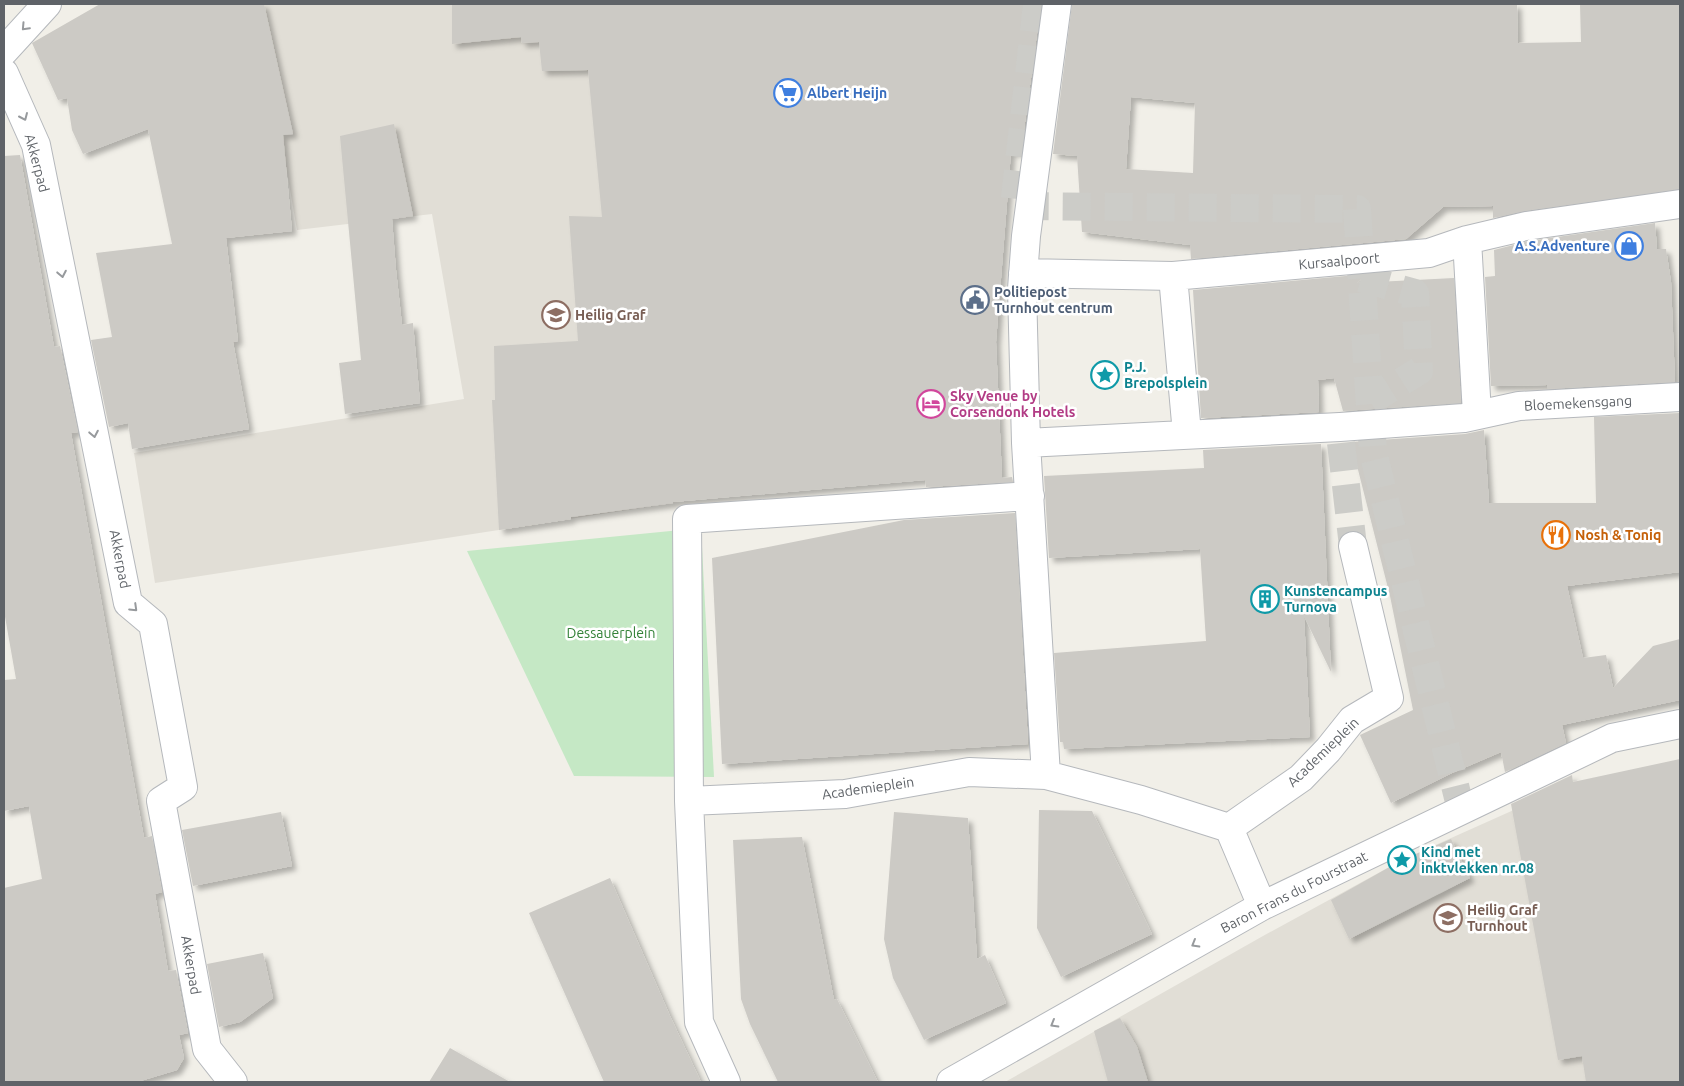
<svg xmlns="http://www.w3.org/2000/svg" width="1684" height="1086" font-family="Ubuntu,sans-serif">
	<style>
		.education { fill: #e1ded6 }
		.green { fill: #c5e8c5 }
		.building { fill: #cccac5; fill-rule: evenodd; filter: url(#shadow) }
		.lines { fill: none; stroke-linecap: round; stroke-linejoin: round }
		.minor-tunnel { stroke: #ccccc8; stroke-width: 28; stroke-dasharray: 28 14; stroke-linecap: butt }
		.minor-casing { stroke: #b5b8bc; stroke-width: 30 }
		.minor { stroke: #fff; stroke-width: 28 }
		.oneway { stroke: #979a9d }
		.labels { text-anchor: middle; stroke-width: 5; stroke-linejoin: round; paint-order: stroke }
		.shop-label { font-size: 14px; font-weight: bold; fill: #366cbe; stroke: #fff; text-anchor: start }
		.street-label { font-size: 14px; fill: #5f6368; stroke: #fff }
		.service-label { font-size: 14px; font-weight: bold; fill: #4e5e75; stroke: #fff; text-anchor: start }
		.education-label { font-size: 14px; font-weight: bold; fill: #785e54; stroke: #fff; text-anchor: start }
		.culture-label { font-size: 14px; font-weight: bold; fill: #0d838f; stroke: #fff; text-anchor: start }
		.hotel-label { font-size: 14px; font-weight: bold; fill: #b23c85; stroke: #fff; text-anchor: start }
		.food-label { font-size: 14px; font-weight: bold; fill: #c56008; stroke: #fff; text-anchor: start }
		.park-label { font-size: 14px; fill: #348238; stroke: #fff }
	</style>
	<defs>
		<filter id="shadow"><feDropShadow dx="4.5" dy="4.5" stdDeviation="2.5" flood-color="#0004"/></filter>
	</defs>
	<rect width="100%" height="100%" fill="#f1efe8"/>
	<!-- education -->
	<path class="education" d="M242,4H518L522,43L630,35L657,211L673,503L155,583L134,453L464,399L432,214L297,230L283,149L232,8Z
		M1574,783L1625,1045L1680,1035V1082H1005L1263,936L1402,860Z"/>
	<!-- green -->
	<path class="green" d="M701,528L714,777L574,776L467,551Z"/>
	<!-- building -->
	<path class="building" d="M100,4H264L293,134L283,135L292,231L226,238L238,341L233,342L249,429L132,449L128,423L109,427L91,340L112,337L96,253L172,244L148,129L83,154L72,130L67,98L58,100L32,43Z
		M452,4H1041L1021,152H1011L996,342L1002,478L1012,477L1013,482L926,487L925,480L673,502V503L571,517V519L499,530L492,400H495L494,346L578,341L569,216L602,217L588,70L542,71L539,42L522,43L521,37L452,44Z
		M1072,4H1517L1518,43L1581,42L1580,4H1680V189L1524,211L1493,218V206L1443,207L1406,239L1191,259L1190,245L1082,232L1077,156L1053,154ZM1131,97L1195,103L1193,173L1126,169Z
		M394,124L413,216L392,219L396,270L402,325L413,323L420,403L345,414L339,363L361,360L340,136Z
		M20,155L54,347L60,346L78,432L71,433L144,838L152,836L162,892L155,894L168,971L176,970L188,1033L179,1035L184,1058L177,1070L137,1082H4V888L42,879L29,806L4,811V680L16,679L4,611V156Z
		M1655,223L1657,249H1666L1671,282L1675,382L1547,389V385L1491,386L1485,277L1495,276L1494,250L1529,241Z
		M1367,274L1357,283L1454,278L1461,403L1343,411L1334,378L1318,380L1319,412L1201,418L1193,290Z
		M1680,413V572L1567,586L1583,658L1606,655L1613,688L1653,646L1680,639V700L1562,725L1566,743L1505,772L1501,752L1452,773L1391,803L1360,735L1413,710L1390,596L1351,442L1465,434L1484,430L1489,503H1596L1594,417Z
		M1321,444L1331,672L1304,616L1310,737L1064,749L1063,742H1060L1054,653L1206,641L1200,549L1049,558L1044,476L1204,468L1203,450Z
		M1015,513L1028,744L722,764L712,558L904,520Z
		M1680,759V1082H1586L1582,1056L1558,1060L1511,804L1572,775L1573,782Z
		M1039,810L1092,811L1152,934L1061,977L1037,928Z
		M281,812L292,866L193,886L182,830Z
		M894,812L968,818L977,959L985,955L1006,1003L924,1040L893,978L884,939Z
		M802,837L834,1000L837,999L878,1082H778L750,1024L741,999L733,840Z
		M1451,839L1470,878L1349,939L1331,900L1402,860Z
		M610,878L670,1016L701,1082H604L529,913Z
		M263,953L273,998L240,1022L219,1027L207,964Z
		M1120,1018L1137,1047L1148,1082H1108L1094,1031Z
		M450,1048L510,1082H429Z"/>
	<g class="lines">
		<!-- minor-tunnel -->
		<path class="minor-tunnel" d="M1037,4L1014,206L1357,209L1373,452L1461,810
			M1361,278L1415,293L1419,371L1370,401
			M1341,443L1353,546"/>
		<defs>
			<path id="minor" d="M4,51L47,4
				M4,73L36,145L128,603L153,624L183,787L161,801L207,1049L233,1082
				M1467,240L1477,414
				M1023,273L1173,276L1429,253L1467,240L1526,226L1680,204
				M1173,276L1187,434
				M1026,443L1340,427L1464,418L1519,406L1680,397
				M1046,775L1026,443L1022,289L1026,236L1057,4
				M689,801L845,794L969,772L1046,775L1141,800L1229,828L1262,906
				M1229,828L1301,778L1328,750L1352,720L1389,698L1353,546
				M726,1082L699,1022L689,801L687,519L1030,496
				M951,1082L1262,906L1612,738L1680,724"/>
		</defs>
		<!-- minor casing -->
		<use href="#minor" class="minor-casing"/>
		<!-- minor -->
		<use href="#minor" class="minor"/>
	</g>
	<!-- one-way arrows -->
	<defs><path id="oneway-chevron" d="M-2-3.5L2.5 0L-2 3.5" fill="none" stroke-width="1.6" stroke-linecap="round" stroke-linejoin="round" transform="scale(1.25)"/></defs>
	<g class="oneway">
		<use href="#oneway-chevron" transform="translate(25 27) rotate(133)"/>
		<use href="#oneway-chevron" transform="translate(24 117) rotate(66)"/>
		<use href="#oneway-chevron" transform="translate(62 274) rotate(79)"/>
		<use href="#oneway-chevron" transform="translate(94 434) rotate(79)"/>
		<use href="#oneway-chevron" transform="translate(134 608) rotate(44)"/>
		<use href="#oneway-chevron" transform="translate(1195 944) rotate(150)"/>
		<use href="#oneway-chevron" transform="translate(1054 1024) rotate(150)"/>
	</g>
	<!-- icons -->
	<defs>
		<symbol id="supermarket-ring" viewBox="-11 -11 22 22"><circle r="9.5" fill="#fff" stroke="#3f7fe0" stroke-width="1.5"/><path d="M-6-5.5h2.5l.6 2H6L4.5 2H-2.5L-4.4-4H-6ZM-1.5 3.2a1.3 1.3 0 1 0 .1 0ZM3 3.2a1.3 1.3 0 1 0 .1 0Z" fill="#3f7fe0"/></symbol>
		<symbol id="shop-ring" viewBox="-11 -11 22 22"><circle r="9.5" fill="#fff" stroke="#3f7fe0" stroke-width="1.5"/><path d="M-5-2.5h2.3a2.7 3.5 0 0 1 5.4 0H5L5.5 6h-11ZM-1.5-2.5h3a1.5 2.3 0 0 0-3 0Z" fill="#3f7fe0"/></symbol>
		<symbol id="civic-ring" viewBox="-11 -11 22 22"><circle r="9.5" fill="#fff" stroke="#5c6f8a" stroke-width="1.5"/><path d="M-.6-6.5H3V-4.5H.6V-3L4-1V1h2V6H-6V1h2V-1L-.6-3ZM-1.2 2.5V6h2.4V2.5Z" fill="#5c6f8a"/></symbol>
		<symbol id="school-ring" viewBox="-11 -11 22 22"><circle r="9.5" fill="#fff" stroke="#8d6e63" stroke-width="1.5"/><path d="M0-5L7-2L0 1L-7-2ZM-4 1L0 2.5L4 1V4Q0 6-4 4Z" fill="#8d6e63"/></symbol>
		<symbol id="sight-ring" viewBox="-11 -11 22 22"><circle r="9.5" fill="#fff" stroke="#0f9aa8" stroke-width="1.5"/><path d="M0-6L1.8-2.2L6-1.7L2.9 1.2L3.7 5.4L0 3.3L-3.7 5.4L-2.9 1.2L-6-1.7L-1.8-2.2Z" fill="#0f9aa8"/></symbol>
		<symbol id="hotel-ring" viewBox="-11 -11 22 22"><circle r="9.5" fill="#fff" stroke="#d1479c" stroke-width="1.5"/><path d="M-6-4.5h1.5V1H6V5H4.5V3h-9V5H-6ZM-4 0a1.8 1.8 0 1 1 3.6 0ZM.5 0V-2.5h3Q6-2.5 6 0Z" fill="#d1479c"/></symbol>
		<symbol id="restaurant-ring" viewBox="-11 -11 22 22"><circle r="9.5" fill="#fff" stroke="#e8710a" stroke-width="1.5"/><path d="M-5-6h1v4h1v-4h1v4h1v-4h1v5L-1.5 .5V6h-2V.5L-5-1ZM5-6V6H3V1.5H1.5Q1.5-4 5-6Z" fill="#e8710a"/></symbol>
		<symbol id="building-ring" viewBox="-11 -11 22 22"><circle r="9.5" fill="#fff" stroke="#0f9aa8" stroke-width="1.5"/><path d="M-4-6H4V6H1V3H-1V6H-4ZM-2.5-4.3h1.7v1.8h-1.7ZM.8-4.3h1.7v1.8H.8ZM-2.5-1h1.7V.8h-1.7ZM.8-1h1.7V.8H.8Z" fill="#0f9aa8"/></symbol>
	</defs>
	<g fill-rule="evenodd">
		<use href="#supermarket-ring" x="772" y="77" width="32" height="32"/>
		<use href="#shop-ring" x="1613" y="230" width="32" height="32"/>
		<use href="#civic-ring" x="959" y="284" width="32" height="32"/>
		<use href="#school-ring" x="540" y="299" width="32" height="32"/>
		<use href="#sight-ring" x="1089" y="359" width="32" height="32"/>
		<use href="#hotel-ring" x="915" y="388" width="32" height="32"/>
		<use href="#restaurant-ring" x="1540" y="519" width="32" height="32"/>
		<use href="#building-ring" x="1249" y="583" width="32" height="32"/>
		<use href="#sight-ring" x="1386" y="844" width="32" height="32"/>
		<use href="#school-ring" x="1432" y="902" width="32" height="32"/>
	</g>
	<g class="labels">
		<!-- shop labels -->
		<g class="shop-label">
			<text x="807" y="98">Albert Heijn</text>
			<text x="1610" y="251" text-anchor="end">A.S.Adventure</text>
		</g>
		<!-- street labels -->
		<g class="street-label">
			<text transform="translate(37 163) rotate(75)" y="5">Akkerpad</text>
			<text transform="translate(1339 261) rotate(-5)" y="5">Kursaalpoort</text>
			<text transform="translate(1578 403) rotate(-3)" y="5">Bloemekensgang</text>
			<text transform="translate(120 559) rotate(79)" y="5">Akkerpad</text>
			<text transform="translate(1323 752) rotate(-44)" y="5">Academieplein</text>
			<text transform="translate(868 788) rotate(-8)" y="5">Academieplein</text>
			<text transform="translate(1294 892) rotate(-27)" y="5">Baron Frans du Fourstraat</text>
			<text transform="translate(191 965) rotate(80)" y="5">Akkerpad</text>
		</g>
		<!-- service labels -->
		<g class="service-label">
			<text x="994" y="297">Politiepost<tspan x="994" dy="16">Turnhout centrum</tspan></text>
		</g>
		<!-- education labels -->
		<g class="education-label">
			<text x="575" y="320">Heilig Graf</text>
			<text x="1467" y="915">Heilig Graf<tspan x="1467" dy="16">Turnhout</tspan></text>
		</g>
		<!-- culture labels -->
		<g class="culture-label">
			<text x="1124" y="372">P.J.<tspan x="1124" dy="16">Brepolsplein</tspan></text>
			<text x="1284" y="596">Kunstencampus<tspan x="1284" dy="16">Turnova</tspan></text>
			<text x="1421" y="857">Kind met<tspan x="1421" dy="16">inktvlekken nr.08</tspan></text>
		</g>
		<!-- hotel labels -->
		<g class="hotel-label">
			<text x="950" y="401">Sky Venue by<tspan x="950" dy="16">Corsendonk Hotels</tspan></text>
		</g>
		<!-- food labels -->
		<g class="food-label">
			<text x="1575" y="540">Nosh &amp; Toniq</text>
		</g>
		<!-- park labels -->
		<g class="park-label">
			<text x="611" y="638">Dessauerplein</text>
		</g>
	</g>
	<!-- border -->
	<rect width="1684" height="1086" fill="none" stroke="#5f6368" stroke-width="10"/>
</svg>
